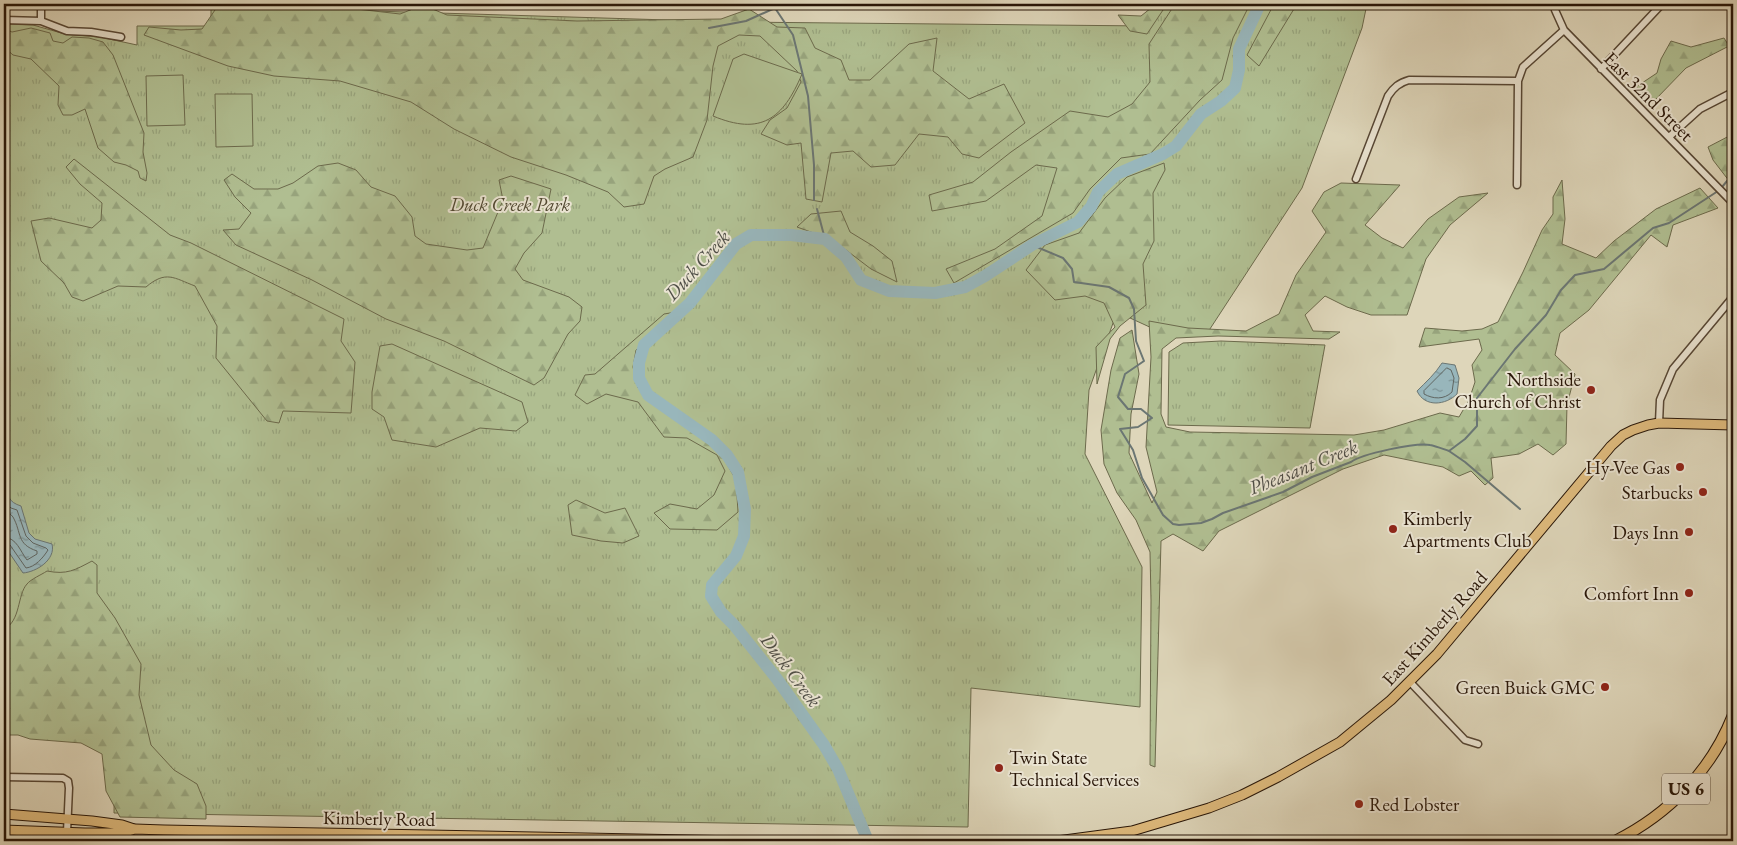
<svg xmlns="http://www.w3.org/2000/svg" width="1737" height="845" font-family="'EB Garamond',serif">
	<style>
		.grass { fill: url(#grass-tufts); stroke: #6c6a4c }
		.forest { fill: url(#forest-firs); stroke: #6c6a4c }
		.pitch { fill: #b0be91; stroke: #6c6a4c }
		.water { fill: url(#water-ripples); stroke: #6b7673 }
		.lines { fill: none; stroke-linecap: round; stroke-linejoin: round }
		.shore { stroke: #606662; stroke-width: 1 }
		.stream { stroke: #6b7673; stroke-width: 2 }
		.river { stroke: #98b6bb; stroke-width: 12 }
		.minor-casing { stroke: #564634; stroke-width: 9 }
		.major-casing { stroke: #281608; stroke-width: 11 }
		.highway-casing { stroke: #281608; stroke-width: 12 }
		.minor { stroke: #eae4d2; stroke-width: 6 }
		.major { stroke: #dfbb7d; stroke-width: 9 }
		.highway { stroke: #dfbb7d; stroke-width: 10 }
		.poi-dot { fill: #8f2418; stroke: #eae4d2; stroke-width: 2 }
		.labels { text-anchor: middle; stroke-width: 4; stroke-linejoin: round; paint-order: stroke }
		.shield { fill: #eae4d2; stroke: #625445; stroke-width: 1 }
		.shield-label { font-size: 18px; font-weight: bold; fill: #281608 }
		.street-label { font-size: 19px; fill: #281608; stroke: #eae4d2 }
		.park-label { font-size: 19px; font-style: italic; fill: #514831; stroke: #eae4d2 }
		.poi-label { font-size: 19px; fill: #281608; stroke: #eae4d2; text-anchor: end }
		.water-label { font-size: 20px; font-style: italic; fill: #4f4e47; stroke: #eae4d2 }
	</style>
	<defs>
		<pattern id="grass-tufts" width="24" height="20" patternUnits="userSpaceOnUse" patternTransform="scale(1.25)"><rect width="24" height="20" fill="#b0be91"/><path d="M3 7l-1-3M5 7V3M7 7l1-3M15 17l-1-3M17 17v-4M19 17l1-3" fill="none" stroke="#97a37c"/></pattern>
		<pattern id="forest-firs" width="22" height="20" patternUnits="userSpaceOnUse" patternTransform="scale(1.25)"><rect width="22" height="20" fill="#b0be91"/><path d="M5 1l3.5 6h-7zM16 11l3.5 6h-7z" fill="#97a37c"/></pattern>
		<pattern id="water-ripples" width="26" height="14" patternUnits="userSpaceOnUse" patternTransform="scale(1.25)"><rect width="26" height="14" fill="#98b6bb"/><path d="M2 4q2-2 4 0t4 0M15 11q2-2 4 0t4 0" fill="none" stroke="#7c9396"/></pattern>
	</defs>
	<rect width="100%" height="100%" fill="#ded6ba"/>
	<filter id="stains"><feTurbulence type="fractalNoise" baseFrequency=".004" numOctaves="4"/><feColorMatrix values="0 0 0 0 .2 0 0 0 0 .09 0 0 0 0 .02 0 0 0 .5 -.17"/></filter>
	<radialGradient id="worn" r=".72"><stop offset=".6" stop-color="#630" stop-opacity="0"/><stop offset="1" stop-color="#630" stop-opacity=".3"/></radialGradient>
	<!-- grass -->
	<path class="grass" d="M211,4H342L373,11L734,22L1149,26L1150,4H1367L1362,28L1302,188L1206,335H1167L1117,312L1089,390L1085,454L1142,567L1140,707L971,688L968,827L114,813L115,734L4,732V24L33,25L65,34L100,37L137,45V26H211Z
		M1221,341L1325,345L1310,428L1168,425L1169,352L1183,343Z"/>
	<!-- forest -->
	<path class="forest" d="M213,4H335L348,8L400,14L423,5L447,15L577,21L721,19L749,9L777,27L805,28L815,48L841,60L849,80H870L909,44L937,38L933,71L969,99L1004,84L1025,123L979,158L962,154L948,137L919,134L895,165L871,167L853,151L831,153L822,202L806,199L801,143L787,145L761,134L770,120L787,108L801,82L797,71L760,36L739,35L718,46L713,66L707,120L693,157L665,169L654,176L644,204L624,207L608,192L566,175L511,157L454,129L411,102L340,81L274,76L228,66L144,35L149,27L181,30L202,29L215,10Z
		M1156,4H1167L1147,34L1130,31L1118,15L1141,16Z
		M1175,4H1250L1233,38L1222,80L1200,100L1150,154L1121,158L1090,189L1073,213L954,283L946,269L995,249L1042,216L1057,168L1036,165L986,201L932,211L929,195L973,182L1011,152L1070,111L1108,117L1132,104L1150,82L1149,44Z
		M1274,4H1297L1259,66L1247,55Z
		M31,28L50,33L53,41L63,43L72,37L89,38L103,42L113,55L144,133L143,152L147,173L146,181L140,178L138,171L126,165L114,162L98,148L85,109L72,115H63L58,105L59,86L31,59L13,55L4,47V29L12,32Z
		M1724,38L1729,46L1686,68L1654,101L1636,87L1657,73L1661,59L1671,41L1691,47Z
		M1733,134V186L1713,160L1708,147Z
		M74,159L170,235L191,243L344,319L341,341L355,362L351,413L283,411L279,423L267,421L216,358L217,326L195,286C174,278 166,270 146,287L118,286L83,301L72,297L64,283L41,261L31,221L49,218L92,228L101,220L102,203L80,184L66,167Z
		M338,163L356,170L371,187L395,196L412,217L415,236L426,244L467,250L483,248L503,200L499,180L511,176L551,189L542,233L524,253L515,269L523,280L569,297L582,307L580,321L568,334L544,378L534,385L444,341L386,319L312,280L236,245L223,230L239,229L251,213L235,197L224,180L232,174L254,189H278L293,183L318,166Z
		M1164,163L1165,170L1153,193L1154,241L1143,264L1146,305L1120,326L1110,339L1097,384L1096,347L1115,327L1104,303L1085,296L1055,300L1026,270L1045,245L1079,233L1105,198L1127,177Z
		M1562,180L1565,219L1562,244L1596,258L1614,241L1656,209L1700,188L1718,208L1673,225L1667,247L1651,235L1589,310L1560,333L1555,355L1575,374L1567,405L1566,444L1553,455L1538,444L1519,454L1491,458L1493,478L1485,485L1471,471L1459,476L1443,467L1384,455L1343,469L1219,531L1203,551L1173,534L1161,541L1155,767L1150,765L1151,600L1150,552L1136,520L1117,493L1104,464L1101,430L1111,370L1120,338L1132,330L1139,374L1131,414L1129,453L1152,503L1157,492L1146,447L1151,357L1149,321L1188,328L1246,331L1279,314L1296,275L1326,232L1312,211L1324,192L1341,183L1400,185L1365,225L1382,238L1403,248L1428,219L1459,197L1488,193L1450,225L1426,259L1407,315H1371L1347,307L1325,296L1305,315L1313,331L1340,332L1329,339L1218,336L1176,338L1162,349L1161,414L1166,427L1190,432L1354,435L1384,430L1440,413L1459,417L1469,400L1475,382L1472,365L1482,350L1479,339L1419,347L1425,328L1462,331L1482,329L1498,322L1523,272L1542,230L1553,214V197Z
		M841,211L850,232L873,246L892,261L897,282L871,269L833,240L797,227L811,214Z
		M676,312L636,350L633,367L638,388L656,406L719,450L736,480L738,512L717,530L670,529L654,513L670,504L697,509L714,495L725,471L717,455L687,438L664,437L638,402L606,394L587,404L575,395L585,375L595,374L664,314Z
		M392,344L522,402L528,422L516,431L480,428L436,447L392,440L384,417L372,409V392L380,346Z
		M576,500L605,513L625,508L639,536L623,543L601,541L572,535L568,505Z
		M92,561L97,565V593L115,618L141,664L139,695L151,745L174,770L197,784L206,806V819L120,817L106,791L102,754L81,743L30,739L18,735H4V629C21,621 17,595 27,584C31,579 41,575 47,571C67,575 75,570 92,561Z"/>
	<!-- pitch -->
	<path class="pitch" d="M744,54L802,74C783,119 761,136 713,116L733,59Z
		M183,75L185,125L147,126L146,76Z
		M215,94H252L253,146L216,147Z"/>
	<!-- water -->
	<path class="water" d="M1442,363L1455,365L1459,378L1457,394C1446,405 1425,408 1417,391C1426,382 1435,374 1442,363Z
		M4,486C9,496 8,502 21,506L29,533L35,539L52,544C56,560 36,572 23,573L4,545Z"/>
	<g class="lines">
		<!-- shore -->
		<path class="shore" d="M1447,368L1451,370L1454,378L1452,392C1444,400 1433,399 1424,394V391Z
			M4,501L11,508L17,510L26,536L33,543L46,548L48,550C43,558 35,567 26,568L10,545L4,543
			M4,510C7,512 11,514 13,517C22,533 16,544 37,551V554L27,560C20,551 17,538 4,537"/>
		<!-- stream -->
		<path class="stream" d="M709,28L746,21L775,8L793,35L808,96L814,165V200
			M1722,187L1733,174
			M817,209L825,239
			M1032,245L1063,258L1072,269L1074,282L1109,287L1129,298L1134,309L1136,341L1144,361L1125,374L1118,397L1128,409H1141L1152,418L1138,427L1120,429L1133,450L1142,478L1163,515L1173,524L1179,525L1201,523L1212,519L1223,513L1283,492L1312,477L1351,462C1361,454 1417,442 1430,445C1436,446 1443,449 1449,451L1465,439L1477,426V398L1515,349L1546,315L1561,290L1575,275L1604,269L1653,228L1669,223L1718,191
			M1449,451L1465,462L1520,509"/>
		<!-- river -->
		<path class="river" d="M868,841L838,769L824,745L777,679L734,625L721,612L711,596L712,585L736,556L744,536L745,509L738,472L727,455L712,440L648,395L639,378V363L644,345L690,303L736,244L751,235H791L825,239L846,257L861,280L889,291L935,293L965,287L985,276L1032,245L1078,222L1091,207L1098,192L1117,174L1163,154L1176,146L1201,114L1221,101L1235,88L1239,70V49L1260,4"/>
		<defs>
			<path id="minor" d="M41,4V21
				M1554,4L1555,10L1564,30L1733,203
				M4,20L41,21L67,31L91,32L121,37
				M1601,69L1662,4
				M1669,137L1700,109L1733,92
				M1356,179L1388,96C1394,87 1399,83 1409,80L1518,81
				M1517,185L1518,81L1523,67L1564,30
				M1659,423L1660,400L1673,369L1733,297
				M1410,682L1465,740L1478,744
				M4,777L63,778L68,781L69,788L67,832"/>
			<path id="major" d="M4,814L92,821L122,825L134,829
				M4,830L85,833H122L135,829L164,830L742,841
				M1057,841L1132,831L1209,808L1242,795L1278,777L1340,742L1391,700L1437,654L1611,446L1623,435L1633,430L1648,425L1659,423L1733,425"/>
			<path id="highway" d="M1615,841C1669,814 1711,771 1733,715"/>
		</defs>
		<!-- minor casing -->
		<use href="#minor" class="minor-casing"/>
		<!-- major casing -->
		<use href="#major" class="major-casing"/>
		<!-- highway casing -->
		<use href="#highway" class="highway-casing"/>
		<!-- minor -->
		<use href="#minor" class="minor"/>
		<!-- major -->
		<use href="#major" class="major"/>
		<!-- highway -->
		<use href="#highway" class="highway"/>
	</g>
	<!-- markers -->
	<g class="poi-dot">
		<circle cx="1591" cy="390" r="5"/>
		<circle cx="1680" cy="467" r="5"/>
		<circle cx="1703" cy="492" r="5"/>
		<circle cx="1393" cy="529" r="5"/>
		<circle cx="1689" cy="532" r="5"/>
		<circle cx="1689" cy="593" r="5"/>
		<circle cx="1605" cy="687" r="5"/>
		<circle cx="999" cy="768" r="5"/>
		<circle cx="1359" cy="804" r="5"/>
	</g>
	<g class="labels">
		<!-- shield labels -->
		<rect class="shield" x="1662" y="773.5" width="48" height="31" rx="4"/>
		<g class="shield-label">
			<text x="1686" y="795">US 6</text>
		</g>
		<!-- street labels -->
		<g class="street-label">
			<text transform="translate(1649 96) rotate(45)" y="7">East 32nd Street</text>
			<text transform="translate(1434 628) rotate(-48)" y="7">East Kimberly Road</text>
			<text transform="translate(379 818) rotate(1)" y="7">Kimberly Road</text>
		</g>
		<!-- park labels -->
		<g class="park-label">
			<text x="510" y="211">Duck Creek Park</text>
		</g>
		<!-- poi labels -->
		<g class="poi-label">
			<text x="1581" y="386">Northside<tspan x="1581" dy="22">Church of Christ</tspan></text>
			<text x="1670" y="474">Hy-Vee Gas</text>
			<text x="1693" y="499">Starbucks</text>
			<text x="1403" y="525" text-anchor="start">Kimberly<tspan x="1403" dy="22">Apartments Club</tspan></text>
			<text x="1679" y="539">Days Inn</text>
			<text x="1679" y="600">Comfort Inn</text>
			<text x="1595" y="694">Green Buick GMC</text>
			<text x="1009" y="764" text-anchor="start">Twin State<tspan x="1009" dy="22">Technical Services</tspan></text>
			<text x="1369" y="811" text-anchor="start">Red Lobster</text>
		</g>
		<!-- water labels -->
		<g class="water-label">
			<text transform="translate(697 265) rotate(-48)" y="7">Duck Creek</text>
			<text transform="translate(1303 467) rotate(-22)" y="7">Pheasant Creek</text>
			<text transform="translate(791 670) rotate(53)" y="7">Duck Creek</text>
		</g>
	</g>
	<!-- margin -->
	<rect width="1737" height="845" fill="none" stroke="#ded6ba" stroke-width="20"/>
	<rect x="5" y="5" width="1727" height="835" fill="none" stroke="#281608" stroke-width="2.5"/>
	<rect x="10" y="10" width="1717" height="825" fill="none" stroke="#281608"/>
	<rect width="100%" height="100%" filter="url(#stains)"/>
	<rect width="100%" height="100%" fill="url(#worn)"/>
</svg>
